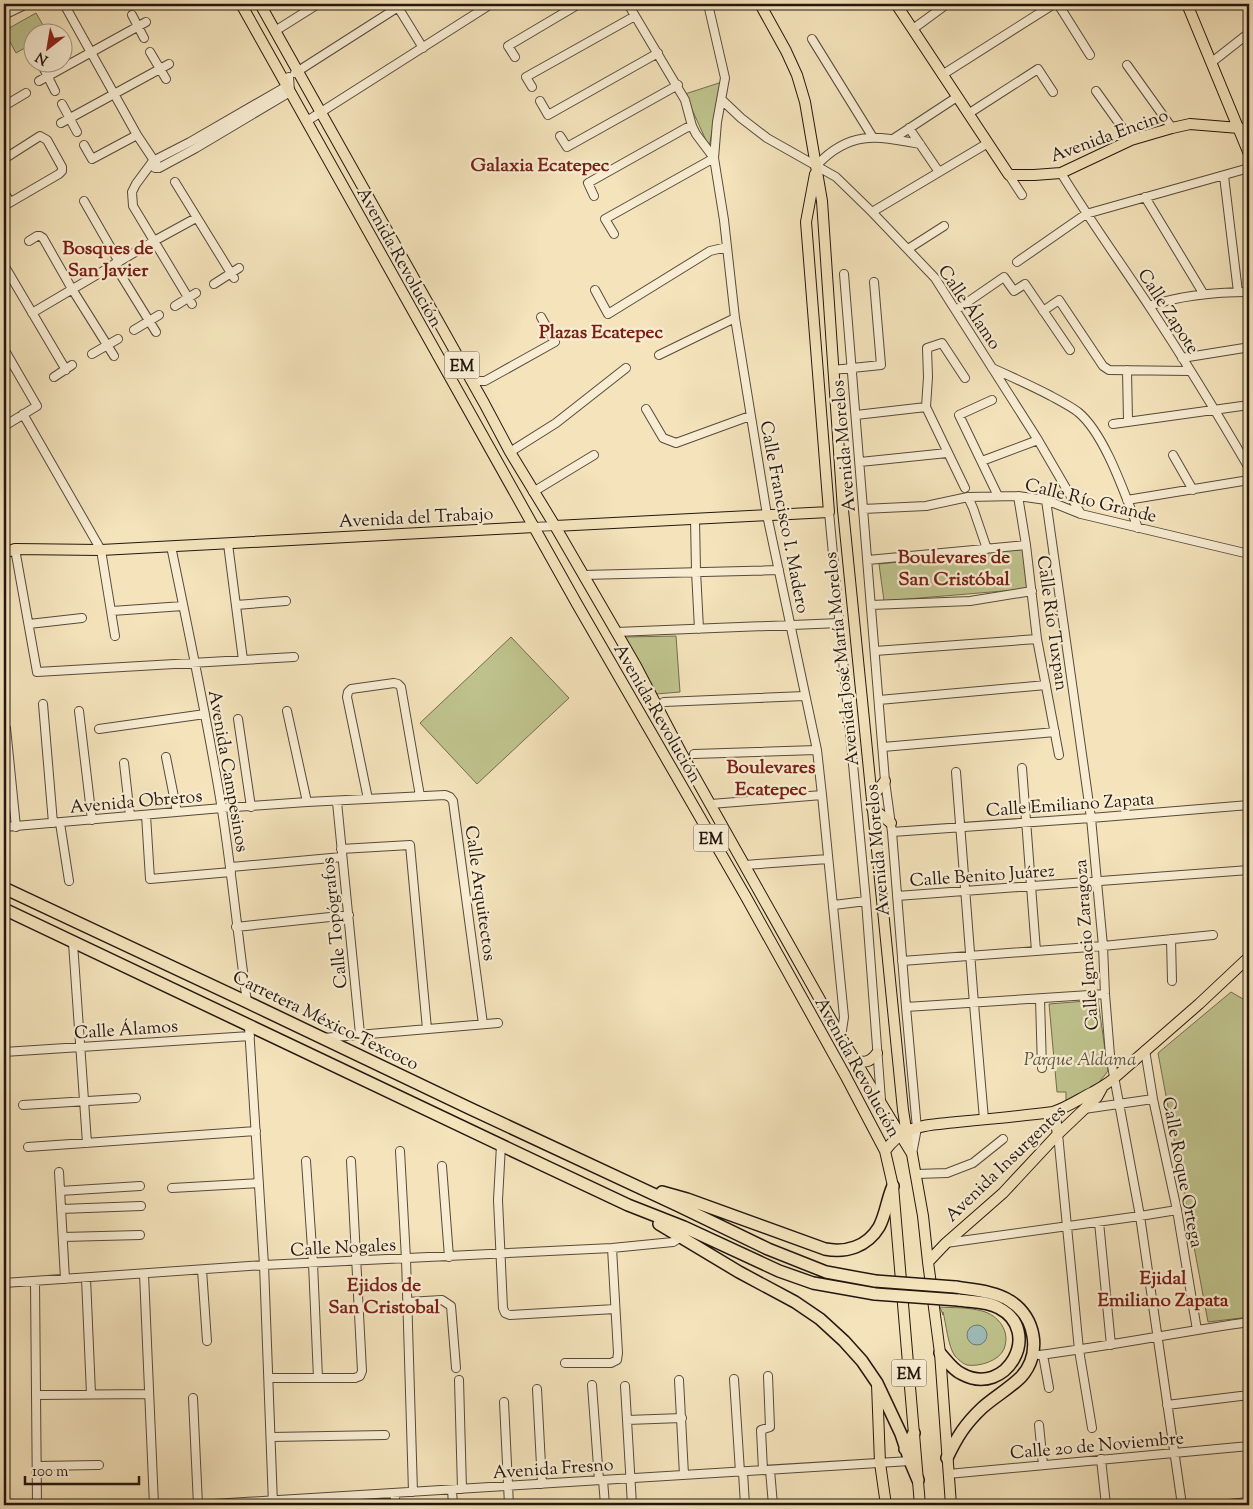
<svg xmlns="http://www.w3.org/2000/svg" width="1253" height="1509" font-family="'Sorts Mill Goudy',serif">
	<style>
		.green { fill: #bfc38d; stroke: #726d4e }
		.water { fill: #9fbcb9; stroke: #6e7a75 }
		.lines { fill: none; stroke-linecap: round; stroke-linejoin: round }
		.minor-casing { stroke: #584a3a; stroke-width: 10 }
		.major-casing { stroke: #24170f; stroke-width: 12 }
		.highway-casing { stroke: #24170f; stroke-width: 14 }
		.minor { stroke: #f8edd3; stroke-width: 8 }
		.major { stroke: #f4e3bb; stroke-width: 10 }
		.highway { stroke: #f4e3bb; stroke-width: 11 }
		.highway-bridge-casing { stroke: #24170f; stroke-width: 14; stroke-linecap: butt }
		.highway-bridge { stroke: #f4e3bb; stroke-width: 11 }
		.labels { text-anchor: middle; stroke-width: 4.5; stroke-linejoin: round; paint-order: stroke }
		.shield { fill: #f8edd3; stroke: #64574a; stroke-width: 1 }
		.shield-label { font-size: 16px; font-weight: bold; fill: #24170f }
		.street-label { font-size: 18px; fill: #24170f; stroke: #f8edd3 }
		.park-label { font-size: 18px; font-style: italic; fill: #5a533b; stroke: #f8edd3 }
		.neighbourhood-label { font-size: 19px; font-weight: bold; fill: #7a1f14; stroke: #f8edd3 }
	</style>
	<rect width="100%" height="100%" fill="#f4e3bb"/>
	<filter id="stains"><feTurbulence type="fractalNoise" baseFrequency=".004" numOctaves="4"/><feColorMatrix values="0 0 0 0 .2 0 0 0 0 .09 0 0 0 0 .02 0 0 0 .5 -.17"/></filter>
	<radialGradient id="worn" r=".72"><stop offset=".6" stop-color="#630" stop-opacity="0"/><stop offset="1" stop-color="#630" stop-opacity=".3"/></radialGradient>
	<!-- green -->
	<path class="green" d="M36,13L47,32H32V44L16,53L4,31Z
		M722,82L709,147L685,94Z
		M1023,549L1027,589L884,601L879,564Z
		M676,636L680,692L656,694L623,637Z
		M511,637L569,698L477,784L420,723Z
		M1231,992L1243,999L1249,998V1317L1208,1322L1158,1053Z
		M1098,1000L1108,1071L1097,1085L1066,1102V1092H1057L1049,1004Z
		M940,1307C953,1308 968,1307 982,1311C998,1315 1011,1331 1004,1349C999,1361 979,1367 967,1365C963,1364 958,1359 955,1356C948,1347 946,1323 943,1312V1315Z"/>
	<!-- water -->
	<path class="water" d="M967 1335a10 10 0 1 1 20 0a10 10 0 1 1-20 0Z"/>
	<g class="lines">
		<defs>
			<path id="minor" d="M64,4L137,135L159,168
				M396,4L423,48
				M708,4L725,78L717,122L714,158L724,220L735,318L767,515L817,750L822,795L844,1017L841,1037
				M1058,4L1090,55
				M4,15L27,4
				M132,15L144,38
				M913,29L947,4
				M275,31L318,4
				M812,39L872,136
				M150,52L166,79
				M515,57L508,46L579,4
				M1212,62L1249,33
				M41,63L55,91
				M1127,65L1172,128
				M295,73L403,4
				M942,75L1054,4
				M39,81L146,22
				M532,87L526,77L635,16
				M1096,91L1131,140
				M722,100L741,118L767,138L836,177L872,212L935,278L1038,440L1081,514
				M540,101L548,115L658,53
				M62,104L77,132
				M4,106L26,93
				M968,114L1038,69L1053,92
				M307,121L491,4
				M61,123L169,64
				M909,128L939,172
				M560,136L567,147L678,85
				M893,139L957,97
				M84,145L92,159L137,135
				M4,159L40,136L47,140L62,167V171L59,174L4,206
				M817,165C850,130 877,136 920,144
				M155,168H159L196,148L290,92L289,77
				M1061,173C1089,219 1120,262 1149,306C1184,359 1217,413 1249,468
				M1009,175L1022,195
				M1224,176L1238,292
				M175,182L234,278
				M4,192L10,202
				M594,196L588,183L686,128L692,126
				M1145,197L1203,293
				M84,201L119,262
				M872,212L988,143
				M614,234L605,219L714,158L696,134L692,126L685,100L628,4
				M29,241L37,236H40L43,238L72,289L114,356
				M908,249L944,226
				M1017,262L1086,214L1249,168
				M114,264L156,332
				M4,265L66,370
				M844,274L885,781L892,832L906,1007L916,1118L917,1128L912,1154
				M214,284L239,268
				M595,290L608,314L710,251L727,247
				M192,304L133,206L132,192L136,184L153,161L190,142L287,86
				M175,306L196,293
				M1149,306C1182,295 1215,292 1249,292
				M956,310L1004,277L1014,291L1025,284L1070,350
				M1043,311L1059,300L1103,366L1109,370L1190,371
				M32,313L154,241L196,218
				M134,330L159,315
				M4,349L37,406L6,425L4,421
				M92,354L118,339
				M659,355L735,318
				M1182,358L1244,348
				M992,368C1012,377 1032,386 1051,396C1060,401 1070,406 1078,412C1105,434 1125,495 1138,528
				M833,370L881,365L874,282
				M1127,370L1128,421
				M54,377L72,365
				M470,377L478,381H485L555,342L541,317
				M992,400L959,415L998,496
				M646,409L663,438L676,443L750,416
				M23,414L101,550L115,636
				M856,415L926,407
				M1113,424L1249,405
				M510,452L556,423L626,368
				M1173,455L1193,490
				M982,461L1038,440
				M860,462L947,453
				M965,488L926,407L928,377L927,348L942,343L965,378
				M533,492L594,455
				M1018,496L1026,545L1037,639L1059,755
				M968,497L973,508L987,549
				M1046,500L1091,818L1103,946L1105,994L1110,1055L1140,1216L1182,1505
				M1127,500L1249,480
				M863,509L926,506L968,497L1018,496L1046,500L1081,514L1249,554
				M829,512L866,901L881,1100
				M695,519L696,571L699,629
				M534,527L555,526
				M228,544L243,660
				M171,546C189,634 208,722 222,810C232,874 238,938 247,1002
				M15,549L37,672L294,657
				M868,560L1026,545
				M583,575L779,570
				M236,605L286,601
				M871,605L970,601L1032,591
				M112,611L183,606
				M29,624L82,618
				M616,632L840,623
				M875,651L1037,639
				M879,700L1046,685
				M664,702L805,696
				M43,704L53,823
				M79,711L92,820
				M287,711L307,802
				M238,719L251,807
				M6,728L16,827
				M99,729L205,714
				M883,747L1055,732
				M694,754L817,750
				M166,757L177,812
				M124,763L130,816
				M1022,768L1036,951
				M956,772L974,1004L984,1119
				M368,799L347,697L348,692L351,689L394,683L398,684L401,687L420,796
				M337,802L360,1034
				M711,804L822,795
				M146,815L150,879L231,872
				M60,823L69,881
				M4,827L222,808L307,802L445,795L450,797L453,801L483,1024
				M892,832L1091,818L1249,805
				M341,849L410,845L427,1029
				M745,865L828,859
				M231,867L342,857
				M897,896L1249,870
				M834,905L866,901
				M236,927L349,915
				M1171,939L1172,981
				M73,943L87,1143
				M902,961L1103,946L1213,935
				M1040,999L1042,1068
				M906,1007L1105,994
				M249,1027L264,1265L273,1504
				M323,1038L498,1023
				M1145,1050L1153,1099L1177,1210L1197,1330
				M4,1052L250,1036
				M23,1105L136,1098
				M1084,1109L1153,1099
				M1058,1134L1079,1350L1092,1428
				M501,1145L498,1200L503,1308L505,1313L510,1315L615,1309
				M28,1147L256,1131
				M400,1151L406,1259L413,1492
				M306,1161L313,1263L318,1378
				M442,1166L449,1257
				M59,1172L65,1279
				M917,1174L947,1173L973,1163L1003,1139
				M172,1188L259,1183
				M60,1191L140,1186
				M61,1209L141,1206
				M1099,1222L1111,1345
				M63,1237L140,1235
				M946,1243L1140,1216L1177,1210
				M202,1270L207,1341
				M144,1274L154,1505
				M86,1278L91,1394
				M35,1281L37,1505
				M4,1283L264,1265L612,1248L673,1242L681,1237
				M407,1302L442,1300L451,1306L456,1368
				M1039,1355C1110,1346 1179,1332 1249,1322
				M1043,1355L1049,1388
				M565,1363H611L617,1360L618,1353L612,1248
				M269,1378H355L360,1376L362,1371L351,1161
				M734,1379L740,1472
				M459,1380L462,1489
				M679,1380L684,1475
				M592,1385L599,1480
				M625,1386L632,1505
				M537,1389L542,1484
				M36,1395L149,1394
				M193,1398L198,1505
				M504,1402L509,1505
				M1167,1405L1249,1395
				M627,1420L682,1418
				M1039,1425L1043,1465
				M271,1437L385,1435
				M1101,1459L1106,1505
				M37,1466L99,1465
				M763,1470L761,1430L770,1427L768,1376
				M770,1470L773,1505
				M743,1472L745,1505
				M948,1474L1249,1446
				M603,1480L605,1505
				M452,1490L453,1505
				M395,1493V1505
				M197,1505L910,1461
				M1218,1505L1249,1502"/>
			<path id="major" d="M241,4L577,604L746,897L845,1075L885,1151L893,1186L920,1505
				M260,4L484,403L510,452L555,526L636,666L682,754L841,1037L912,1154L923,1216L928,1262L940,1353L951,1505
				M760,4L786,51L797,75L805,102L822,201L843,510L903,1110L908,1142
				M896,4L1009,175H1034L1061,173L1131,140L1172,128L1190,124L1239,128L1249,131
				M1187,4L1249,154
				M555,526L829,512L806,222L815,174
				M4,553L15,549L101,550L534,527
				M872,797L885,781
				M872,808L891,823
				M856,1061C867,1063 871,1061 877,1053
				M1053,1112L1055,1118L1058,1134
				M885,1151C891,1143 898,1135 908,1131C922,1124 941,1124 957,1122C989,1119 1021,1116 1053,1112C1068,1107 1079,1099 1093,1092C1100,1088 1107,1084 1113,1079L1199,1004L1249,957
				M928,1262L946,1243L1003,1193L1058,1134L1097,1097L1102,1088
				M877,1384L880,1463L886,1505"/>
			<path id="highway" d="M4,888L247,1002L469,1108L679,1206L768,1249L826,1272L875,1281
				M4,909L543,1165L628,1205L684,1227L779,1271L813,1283L875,1294
				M662,1192L687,1199L825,1249C846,1253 867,1247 879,1227C886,1214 887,1199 893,1186
				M659,1224L739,1272L795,1302L820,1319L844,1341L862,1361L877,1383L901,1434L910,1461L918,1480
				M940,1353C947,1361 953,1370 962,1374C1007,1398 1043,1331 999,1308C987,1301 971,1302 958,1300
				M905,1449L914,1433
				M947,1458C957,1437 965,1424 982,1408C994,1397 1009,1389 1021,1377C1042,1354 1036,1317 1010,1301C995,1291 972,1290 955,1287"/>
		</defs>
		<!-- minor casing -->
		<use href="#minor" class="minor-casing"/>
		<!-- major casing -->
		<use href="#major" class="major-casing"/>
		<!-- highway casing -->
		<use href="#highway" class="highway-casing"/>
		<!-- minor -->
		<use href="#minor" class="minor"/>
		<!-- major -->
		<use href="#major" class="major"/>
		<!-- highway -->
		<use href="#highway" class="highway"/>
		<defs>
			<path id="highway-bridge" d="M875,1281L955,1287
				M875,1294L958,1300"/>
		</defs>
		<!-- highway-bridge casing -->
		<use href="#highway-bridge" class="highway-bridge-casing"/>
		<!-- highway-bridge -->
		<use href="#highway-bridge" class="highway-bridge"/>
	</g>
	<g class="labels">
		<!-- shield labels -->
		<g class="shield">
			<rect x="444.5" y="351.5" width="35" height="27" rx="4"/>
			<rect x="693.5" y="824.5" width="35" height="27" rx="4"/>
			<rect x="891.5" y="1359.5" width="35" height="27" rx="4"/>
		</g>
		<g class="shield-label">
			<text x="462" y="371">EM</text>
			<text x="711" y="844">EM</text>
			<text x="909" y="1379">EM</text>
		</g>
		<!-- street labels -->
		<g class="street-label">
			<text transform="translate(1109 135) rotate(-20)" y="6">Avenida Encino</text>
			<text transform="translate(400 257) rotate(61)" y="6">Avenida Revolución</text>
			<text transform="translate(970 307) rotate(56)" y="6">Calle Álamo</text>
			<text transform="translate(1169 311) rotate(57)" y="6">Calle Zapote</text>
			<text transform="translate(843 446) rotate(-95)" y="6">Avenida Morelos</text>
			<text transform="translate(1091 500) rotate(14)" y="6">Calle Río Grande</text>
			<text transform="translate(416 517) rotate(-3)" y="6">Avenida del Trabajo</text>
			<text transform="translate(785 517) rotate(79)" y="6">Calle Francisco I. Madero</text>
			<text transform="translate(1053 623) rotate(82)" y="6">Calle Río Tuxpan</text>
			<text transform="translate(841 659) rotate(-96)" y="6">Avenida José María Morelos</text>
			<text transform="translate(658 713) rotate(60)" y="6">Avenida Revolución</text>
			<text transform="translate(229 771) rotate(80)" y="6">Avenida Campesinos</text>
			<text transform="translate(136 801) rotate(-5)" y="6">Avenida Obreros</text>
			<text transform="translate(1070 804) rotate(-4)" y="6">Calle Emiliano Zapata</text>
			<text transform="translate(877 850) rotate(-95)" y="6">Avenida Morelos</text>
			<text transform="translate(982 875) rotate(-4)" y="6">Calle Benito Juárez</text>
			<text transform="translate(481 893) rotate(82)" y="6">Calle Arquitectos</text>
			<text transform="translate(334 923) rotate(-96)" y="6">Calle Topógrafos</text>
			<text transform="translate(1086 945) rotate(-94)" y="6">Calle Ignacio Zaragoza</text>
			<text transform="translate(326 1020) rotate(26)" y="6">Carretera México-Texcoco</text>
			<text transform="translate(126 1029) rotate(-4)" y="6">Calle Álamos</text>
			<text transform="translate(858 1067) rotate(61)" y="6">Avenida Revolución</text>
			<text transform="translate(1005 1163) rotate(-44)" y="6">Avenida Insurgentes</text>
			<text transform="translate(1183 1172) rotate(79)" y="6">Calle Roque Ortega</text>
			<text transform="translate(343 1247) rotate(-3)" y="6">Calle Nogales</text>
			<text transform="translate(1097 1445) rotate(-5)" y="6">Calle 20 de Noviembre</text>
			<text transform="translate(553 1468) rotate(-4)" y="6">Avenida Fresno</text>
		</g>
		<!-- park labels -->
		<g class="park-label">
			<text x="1080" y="1065">Parque Aldama</text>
		</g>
		<!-- neighbourhood labels -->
		<g class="neighbourhood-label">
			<text x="540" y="171">Galaxia Ecatepec</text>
			<text x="108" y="254">Bosques de<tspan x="108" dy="22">San Javier</tspan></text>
			<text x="601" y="338">Plazas Ecatepec</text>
			<text x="954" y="563">Boulevares de<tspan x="954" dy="22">San Cristóbal</tspan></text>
			<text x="771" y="773">Boulevares<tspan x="771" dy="22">Ecatepec</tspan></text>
			<text x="1163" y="1284">Ejidal<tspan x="1163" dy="22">Emiliano Zapata</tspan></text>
			<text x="384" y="1291">Ejidos de<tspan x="384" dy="22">San Cristobal</tspan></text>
		</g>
	</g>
	<!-- margin -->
	<rect width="1253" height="1509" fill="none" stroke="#f4e3bb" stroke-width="20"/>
	<rect x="5" y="5" width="1243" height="1499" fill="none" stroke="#24170f" stroke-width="2.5"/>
	<rect x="10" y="10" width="1233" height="1489" fill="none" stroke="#24170f"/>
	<!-- north arrow -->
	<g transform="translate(48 48) rotate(211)"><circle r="24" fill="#f8edd3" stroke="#a39785"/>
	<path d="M0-4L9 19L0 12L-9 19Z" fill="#8f2418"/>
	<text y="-8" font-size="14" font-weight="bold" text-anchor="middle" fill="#24170f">N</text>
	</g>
	<!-- scale -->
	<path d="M25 1476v8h114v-8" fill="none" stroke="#24170f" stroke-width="2.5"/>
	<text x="32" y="1476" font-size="15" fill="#24170f" stroke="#f8edd3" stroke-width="4" paint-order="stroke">100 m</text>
	<rect width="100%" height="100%" filter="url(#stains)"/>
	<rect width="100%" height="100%" fill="url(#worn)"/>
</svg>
